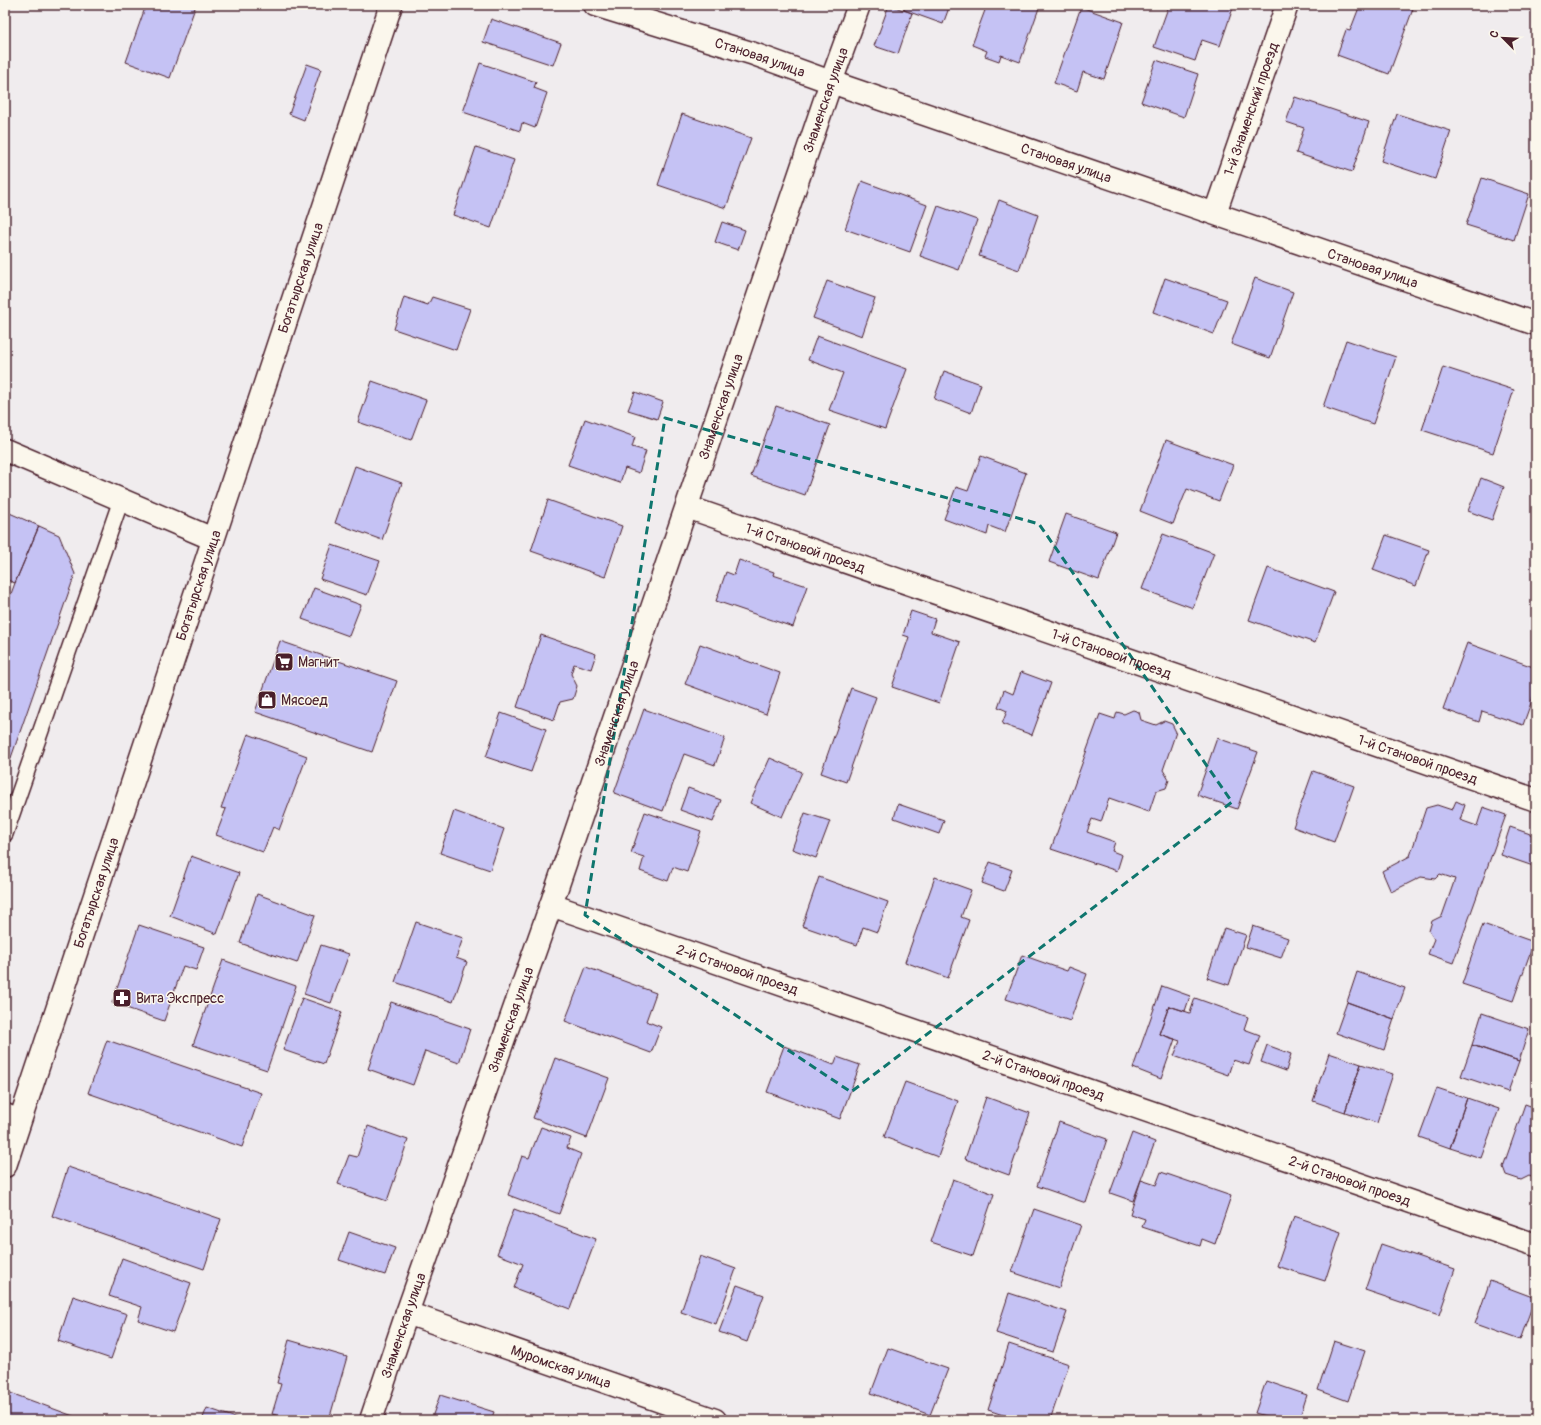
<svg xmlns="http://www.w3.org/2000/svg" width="1541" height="1425" font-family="Pangolin,sans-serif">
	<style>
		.building { fill: #c5c2f4; stroke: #4a1f2b }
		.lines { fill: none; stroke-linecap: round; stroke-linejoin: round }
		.lane-casing { stroke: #4a1f2b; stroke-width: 18 }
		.street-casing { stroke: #4a1f2b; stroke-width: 25 }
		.lane { stroke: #fbf7ec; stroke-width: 15 }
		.street { stroke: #fbf7ec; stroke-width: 22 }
		.marked { fill: none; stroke: #0f766e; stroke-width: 3; stroke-dasharray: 8 5; stroke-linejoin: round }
		.labels { text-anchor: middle; stroke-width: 3; stroke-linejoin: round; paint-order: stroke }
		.street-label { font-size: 14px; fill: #4a1f2b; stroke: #fbf7ec }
		.poi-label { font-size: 14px; fill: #4a1f2b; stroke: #fbf7ec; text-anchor: start }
	</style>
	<rect width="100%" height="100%" fill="#f0ecee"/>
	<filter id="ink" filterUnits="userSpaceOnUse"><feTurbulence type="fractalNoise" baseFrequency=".025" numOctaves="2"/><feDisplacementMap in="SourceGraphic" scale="8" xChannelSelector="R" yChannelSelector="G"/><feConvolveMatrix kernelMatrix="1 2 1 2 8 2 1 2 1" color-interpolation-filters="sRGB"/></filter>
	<g filter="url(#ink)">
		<!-- building -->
		<path class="building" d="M146,5H196L170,78L126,62Z
			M889,5L912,13L898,54L874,46Z
			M905,5H950L943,24L904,10Z
			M987,5H1032L1039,8L1020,62L1001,55L999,61L985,56L987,51L972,45Z
			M1169,5H1234L1220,46L1202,40L1195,61L1154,47Z
			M1360,5H1402L1413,9L1389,74L1337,55L1346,30L1350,31Z
			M1081,7L1123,22L1104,79L1083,72L1077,91L1054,83Z
			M491,19L561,43L553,65L483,42Z
			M1156,60L1198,74L1184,117L1141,102Z
			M480,63L536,82L534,88L547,93L535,128L522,123L520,131L463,112Z
			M307,64L321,69L304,120L289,114Z
			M1295,97L1369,122L1352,172L1296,153L1304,128L1286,122Z
			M682,114L751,138L726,208L658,185Z
			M1397,114L1451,131L1435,179L1381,161Z
			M476,147L514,160L491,228L453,215Z
			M1482,178L1529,194L1514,240L1466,225Z
			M862,181L927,205L910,252L845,229Z
			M999,200L1038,215L1019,270L979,256Z
			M938,206L977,220L959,270L920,256Z
			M722,222L745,230L738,250L715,242Z
			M1165,278L1227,300L1214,334L1153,312Z
			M1255,278L1293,292L1270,358L1231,344Z
			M827,281L875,298L862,336L813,318Z
			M404,297L428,305L432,297L470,309L456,350L394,329Z
			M817,336L907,369L885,429L829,410L843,373L808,360Z
			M1346,340L1396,357L1373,424L1323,407Z
			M1443,367L1514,390L1493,453L1422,430Z
			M944,371L981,384L971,413L934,399Z
			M372,381L426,400L411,440L358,422Z
			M635,392L663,402L657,419L628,410Z
			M776,406L830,425L805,495L751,476Z
			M585,419L635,437L632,447L646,451L639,473L625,468L620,483L568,465Z
			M1166,440L1233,465L1219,501L1187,489L1173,524L1140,511Z
			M981,456L1026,473L1005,532L989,526L987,535L944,519L956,487L968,491Z
			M355,466L402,483L382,540L335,523Z
			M1481,478L1504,487L1492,520L1468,511Z
			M548,500L622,526L605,577L531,551Z
			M5,511L39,526L15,583L5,579Z
			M1066,514L1116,532L1099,580L1049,562Z
			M39,526L59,535L75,574L5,775V610L15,583Z
			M1163,534L1214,553L1193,608L1142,589Z
			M1386,535L1429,550L1416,586L1373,570Z
			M332,545L380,561L367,595L320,579Z
			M739,560L774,572L773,575L807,586L793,627L716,601L726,572L734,575Z
			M1268,568L1334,592L1315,643L1249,620Z
			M314,588L361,605L349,636L302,619Z
			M911,611L935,619L931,632L960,642L939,703L892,687L909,637L903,635Z
			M541,635L596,654L591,669L574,664L571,674L577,686L573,699L560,702L554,720L517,707Z
			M280,641L397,681L372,752L255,712Z
			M1467,643L1536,668V689L1523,725L1482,711L1479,722L1443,709Z
			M700,644L780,673L766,714L685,684Z
			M1021,672L1051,683L1032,735L1002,724L1007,711L998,707L1004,690L1013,694Z
			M851,688L876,697L846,782L821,773Z
			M644,709L725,738L715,765L684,754L663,811L614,793Z
			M1133,710L1139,712L1141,720L1156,725L1164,721L1172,724L1176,732L1163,770L1169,780L1166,788L1156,791L1149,812L1109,798L1101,822L1092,819L1087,832L1115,842L1112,851L1122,855L1117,871L1051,849L1100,714L1115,719L1117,712L1124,714Z
			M501,713L546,729L531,772L486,757Z
			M248,734L307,756L279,830L273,827L263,852L216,835L226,809L221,808Z
			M1217,738L1258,752L1237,809L1197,795Z
			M770,758L802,772L782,817L750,803Z
			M1313,771L1354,786L1334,842L1293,827Z
			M688,788L721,800L713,822L680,810Z
			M1456,801L1465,805L1460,820L1477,826L1483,807L1506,815L1453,963L1428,954L1434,939L1429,931L1432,921L1442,916L1455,879L1440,874L1435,879L1421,877L1391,892L1382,871L1410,856L1426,808L1437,805L1452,810Z
			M898,804L944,820L939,834L894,818Z
			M454,811L504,829L490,870L440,853Z
			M645,812L701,831L687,872L673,867L668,881L640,871L644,857L631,853Z
			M805,813L830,821L816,858L792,849Z
			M1510,827L1536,836V867L1501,855Z
			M191,856L239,873L217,934L170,916Z
			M990,862L1012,870L1004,891L982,883Z
			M819,877L888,902L877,932L863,927L857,945L802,926Z
			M935,877L971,890L961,917L969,920L948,978L905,962Z
			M257,894L315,915L297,963L240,943Z
			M416,922L463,938L456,958L467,962L453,1002L395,982Z
			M1483,924L1534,942L1513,1001L1462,984Z
			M139,925L204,947L196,970L183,966L164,1021L112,1003Z
			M1253,926L1288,938L1281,958L1246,947Z
			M1224,928L1246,935L1229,985L1207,978Z
			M321,945L349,954L331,1003L304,994Z
			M1022,955L1067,971L1069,967L1087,974L1070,1021L1006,999Z
			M223,960L296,986L267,1070L193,1045Z
			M586,967L656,993L646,1021L661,1027L651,1053L565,1021Z
			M1357,972L1405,988L1394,1019L1347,1002Z
			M1162,986L1190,996L1185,1011L1169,1006L1159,1034L1175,1039L1161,1079L1133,1068Z
			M302,998L342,1012L324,1064L283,1050Z
			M1195,998L1248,1017L1244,1029L1260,1035L1249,1065L1233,1060L1228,1075L1174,1056L1180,1041L1159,1034L1169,1006L1190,1013Z
			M391,1002L470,1029L459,1063L425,1051L413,1085L368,1069Z
			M1347,1002L1394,1019L1384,1050L1336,1033Z
			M1482,1013L1529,1029L1519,1061L1472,1045Z
			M107,1040L261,1093L242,1147L88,1093Z
			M1267,1045L1291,1054L1286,1071L1261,1062Z
			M1472,1045L1519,1061L1508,1092L1461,1076Z
			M784,1046L834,1065L837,1057L860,1065L840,1119L767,1092Z
			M1329,1053L1361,1064L1345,1112L1313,1101Z
			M555,1058L609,1078L587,1138L533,1118Z
			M1361,1064L1393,1074L1377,1123L1345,1112Z
			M905,1082L958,1101L938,1157L884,1137Z
			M1437,1088L1467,1098L1450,1148L1419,1137Z
			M986,1097L1030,1113L1009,1175L965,1159Z
			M1467,1098L1499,1109L1481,1158L1450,1148Z
			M1525,1104L1536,1108V1179L1529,1176L1521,1180L1506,1175L1503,1167Z
			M1059,1122L1107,1139L1086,1203L1037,1186Z
			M368,1126L408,1140L387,1201L338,1184L349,1155L357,1157Z
			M541,1127L571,1138L567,1148L581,1154L559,1214L508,1195L522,1156L529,1158Z
			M1132,1133L1155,1142L1133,1201L1110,1193Z
			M68,1167L221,1219L204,1269L52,1216Z
			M1161,1172L1231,1196L1215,1244L1202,1239L1200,1246L1142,1227L1145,1219L1130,1214L1141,1180L1156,1185Z
			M953,1179L994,1194L973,1256L931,1242Z
			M514,1209L596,1239L570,1309L514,1288L523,1264L497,1254Z
			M1034,1209L1081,1225L1059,1288L1012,1272Z
			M1294,1216L1341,1232L1325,1281L1277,1266Z
			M349,1232L395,1248L385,1275L339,1260Z
			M1381,1244L1455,1269L1439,1315L1365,1290Z
			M700,1256L736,1269L716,1324L681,1312Z
			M122,1258L191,1283L173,1332L138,1320L142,1307L109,1296Z
			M1490,1281L1535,1298L1520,1340L1475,1324Z
			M737,1285L764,1295L747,1342L719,1332Z
			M1009,1293L1067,1312L1053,1352L996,1333Z
			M73,1296L127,1314L111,1359L58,1341Z
			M289,1340L347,1357L329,1420H292L272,1414L281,1384L277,1383Z
			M1334,1341L1365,1351L1348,1401L1318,1390Z
			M1009,1344L1069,1364L1050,1420H1018L988,1410Z
			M888,1348L948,1369L930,1415L871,1393Z
			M1266,1381L1307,1395L1299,1420H1268L1269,1417L1255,1413Z
			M5,1391L84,1420H5Z
			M440,1395L494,1412L491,1420H431Z
			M207,1408L242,1420H202Z
			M505,1416L518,1420H504Z"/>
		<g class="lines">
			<defs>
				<path id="lane" d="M5,834L121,500
					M5,1111L21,1118"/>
				<g id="street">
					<path id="s1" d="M595,5L751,53L831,82L1536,324"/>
					<path id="s2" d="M1215,213L1287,5"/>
					<path d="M5,450L213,539"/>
					<path id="s3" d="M687,507L1536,800"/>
					<path id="s4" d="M551,905L1536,1245"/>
					<path id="s5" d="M5,1166L391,5"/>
					<path id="s6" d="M407,1313L715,1420"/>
					<path id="s7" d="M371,1420L407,1313L551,905L831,82L859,5"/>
				</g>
			</defs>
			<!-- lane casing -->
			<use href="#lane" class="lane-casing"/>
			<!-- street casing -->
			<use href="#street" class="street-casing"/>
			<!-- lane -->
			<use href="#lane" class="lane"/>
			<!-- street -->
			<use href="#street" class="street"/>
		</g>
	</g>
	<!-- marked area -->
	<path class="marked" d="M665,418L1039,524L1232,802L851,1092L585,915Z"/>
	<!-- icons -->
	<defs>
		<symbol id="supermarket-square" viewBox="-11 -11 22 22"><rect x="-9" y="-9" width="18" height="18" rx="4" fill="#4a1f2b" stroke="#fbf7ec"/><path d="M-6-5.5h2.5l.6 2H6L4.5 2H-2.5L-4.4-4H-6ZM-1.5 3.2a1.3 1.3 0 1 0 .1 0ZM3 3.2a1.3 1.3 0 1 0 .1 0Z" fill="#fff"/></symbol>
		<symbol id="shop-square" viewBox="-11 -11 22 22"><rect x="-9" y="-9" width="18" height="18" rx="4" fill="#4a1f2b" stroke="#fbf7ec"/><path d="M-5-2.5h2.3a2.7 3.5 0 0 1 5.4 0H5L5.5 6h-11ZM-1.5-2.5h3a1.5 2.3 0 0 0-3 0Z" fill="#fff"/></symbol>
		<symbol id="pharmacy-square" viewBox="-11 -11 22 22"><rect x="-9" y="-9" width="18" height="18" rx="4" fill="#4a1f2b" stroke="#fbf7ec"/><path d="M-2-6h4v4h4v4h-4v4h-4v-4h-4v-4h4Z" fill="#fff"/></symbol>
	</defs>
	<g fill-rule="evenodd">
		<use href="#supermarket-square" x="273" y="651" width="22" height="22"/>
		<use href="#shop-square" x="256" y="689" width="22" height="22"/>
		<use href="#pharmacy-square" x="111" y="987" width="22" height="22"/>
	</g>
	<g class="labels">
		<!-- street labels -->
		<g class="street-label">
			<text dy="5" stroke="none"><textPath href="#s1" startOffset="173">Становая улица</textPath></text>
			<text dy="5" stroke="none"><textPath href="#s7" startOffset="1396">Знаменская улица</textPath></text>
			<text dy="5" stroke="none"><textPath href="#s2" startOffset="110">1-й Знаменский проезд</textPath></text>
			<text dy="5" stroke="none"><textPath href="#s1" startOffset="497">Становая улица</textPath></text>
			<text dy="5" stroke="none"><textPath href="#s1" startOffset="821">Становая улица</textPath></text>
			<text dy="5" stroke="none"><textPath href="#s5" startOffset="936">Богатырская улица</textPath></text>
			<text dy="5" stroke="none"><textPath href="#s7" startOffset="1072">Знаменская улица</textPath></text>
			<text dy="5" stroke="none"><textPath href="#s3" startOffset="125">1-й Становой проезд</textPath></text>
			<text dy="5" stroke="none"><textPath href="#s5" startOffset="612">Богатырская улица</textPath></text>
			<text dy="5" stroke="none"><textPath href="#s3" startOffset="449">1-й Становой проезд</textPath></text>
			<text dy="5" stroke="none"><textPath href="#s7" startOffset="748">Знаменская улица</textPath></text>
			<text dy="5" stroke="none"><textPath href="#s3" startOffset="773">1-й Становой проезд</textPath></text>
			<text dy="5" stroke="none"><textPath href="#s5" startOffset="288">Богатырская улица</textPath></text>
			<text dy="5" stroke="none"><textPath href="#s4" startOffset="197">2-й Становой проезд</textPath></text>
			<text dy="5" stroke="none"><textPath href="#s7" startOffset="424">Знаменская улица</textPath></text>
			<text dy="5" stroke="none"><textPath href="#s4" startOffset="521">2-й Становой проезд</textPath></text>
			<text dy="5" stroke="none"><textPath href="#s4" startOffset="845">2-й Становой проезд</textPath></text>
			<text dy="5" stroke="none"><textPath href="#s7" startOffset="100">Знаменская улица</textPath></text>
			<text dy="5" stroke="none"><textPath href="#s6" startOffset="163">Муромская улица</textPath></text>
		</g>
		<!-- poi labels -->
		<g class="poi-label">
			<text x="298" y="667">Магнит</text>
			<text x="281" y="705">Мясоед</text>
			<text x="136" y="1003">Вита Экспресс</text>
		</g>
	</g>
	<!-- margin -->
	<rect width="1541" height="1425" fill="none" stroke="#fbf7ec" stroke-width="20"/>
	<rect x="10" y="10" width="1521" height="1405" fill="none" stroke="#4a1f2b" stroke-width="1.5" filter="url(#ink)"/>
	<!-- north arrow -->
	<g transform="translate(1503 38) rotate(294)" stroke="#fbf7ec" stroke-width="3" paint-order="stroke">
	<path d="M0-3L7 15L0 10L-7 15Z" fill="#4a1f2b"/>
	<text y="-6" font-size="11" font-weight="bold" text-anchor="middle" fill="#4a1f2b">С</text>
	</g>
</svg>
